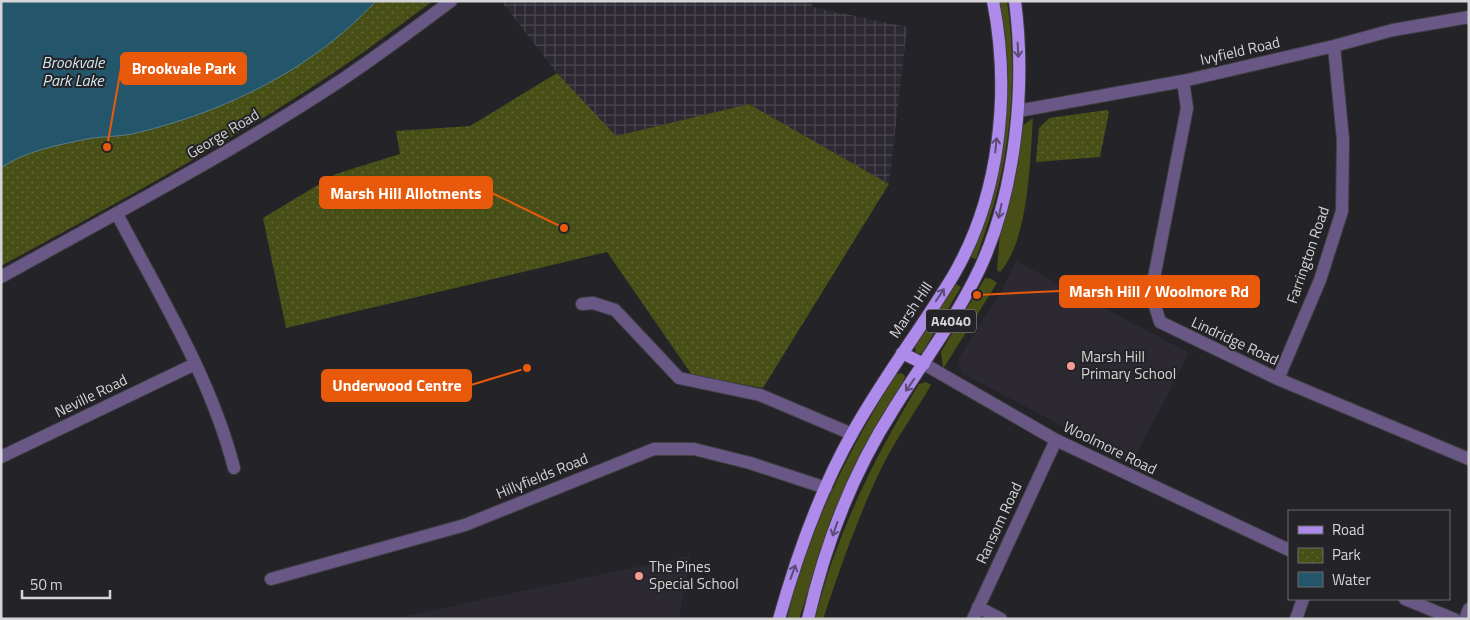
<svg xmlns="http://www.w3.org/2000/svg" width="1470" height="620" font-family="'Titillium Web',sans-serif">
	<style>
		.built { fill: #2c2933 }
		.industrial { fill: url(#industrial-grid) }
		.grass { fill: #474e16 }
		.park { fill: url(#park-dots) }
		.water { fill: #23566a; stroke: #587c8b }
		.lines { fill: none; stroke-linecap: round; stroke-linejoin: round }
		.minor-casing { stroke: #403f43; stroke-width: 14 }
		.primary-casing { stroke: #403f43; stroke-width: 14 }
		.minor { stroke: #695886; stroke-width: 12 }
		.primary { stroke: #ae8aea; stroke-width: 12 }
		.oneway { stroke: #5b4c75 }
		.poi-dot { fill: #f59c94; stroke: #242327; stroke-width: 2 }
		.labels { text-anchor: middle; stroke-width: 4; stroke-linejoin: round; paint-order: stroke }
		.shield { fill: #242327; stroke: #a0a0a2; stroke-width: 1 }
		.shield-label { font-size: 14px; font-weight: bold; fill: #d5d5d7 }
		.street-label { font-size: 15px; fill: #d5d5d7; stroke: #242327 }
		.poi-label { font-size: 15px; fill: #d5d5d7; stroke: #242327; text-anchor: start }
		.water-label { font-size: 16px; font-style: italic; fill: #d2e8f2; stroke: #242327 }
		.leader { fill: none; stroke: #e8590c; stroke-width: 2 }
		.callout-dot { fill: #e8590c; stroke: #242327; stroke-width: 2 }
		.callout { fill: #e8590c; stroke: #e8590c; stroke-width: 2 }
		.callout-label { font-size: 16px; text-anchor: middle; font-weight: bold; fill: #fff }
	</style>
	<defs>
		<pattern id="industrial-grid" width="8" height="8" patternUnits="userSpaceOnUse" patternTransform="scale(1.25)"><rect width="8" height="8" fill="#2c2933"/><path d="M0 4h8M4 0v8" fill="none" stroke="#4a4750"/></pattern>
		<pattern id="park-dots" width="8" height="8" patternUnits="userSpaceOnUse" patternTransform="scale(1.25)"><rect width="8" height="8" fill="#474e16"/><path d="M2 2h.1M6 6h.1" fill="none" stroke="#616737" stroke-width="1.8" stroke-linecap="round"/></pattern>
	</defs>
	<rect width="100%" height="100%" fill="#242327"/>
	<!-- built -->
	<path class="built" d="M1016,261L1189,353L1132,463L962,373L958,359L1001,292Z
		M690,556L679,619H393L494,597Z"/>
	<!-- industrial -->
	<path class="industrial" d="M501,1H813L812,7L907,27L889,184L749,104L616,136L557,73Z"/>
	<!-- grass -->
	<path class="grass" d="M999,1H1007C1017,67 1012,139 994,204C989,222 982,240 976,259L970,257L991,201L1003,139Z
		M1033,118C1030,161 1029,240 1000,272L997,270L1000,232L1022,126Z
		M985,278L992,279L997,283L943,369L941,352Z
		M956,284L961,287L922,353L916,354L915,346Z
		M902,373L905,376L903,383L858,462L836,507L799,619H787C807,531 849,450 896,374Z
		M926,382L931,385C916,411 898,436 884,463C859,513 841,566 823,619H815C836,534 874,458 919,384Z"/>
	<!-- park -->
	<path class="park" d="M1,1H433C391,32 350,63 306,91C208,154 104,210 1,266Z
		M557,73L616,136L749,104L889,184L763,388L692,375L607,252L286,328L263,218L336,174L400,154L396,131L470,126Z
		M1107,110L1109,112L1100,157L1036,162L1039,128L1049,118Z"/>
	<!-- water -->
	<path class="water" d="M1,1H376C313,69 225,112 136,133C120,137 103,136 87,139C58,145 25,151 1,168Z"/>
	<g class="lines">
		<defs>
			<path id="minor" d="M1183,81L1187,108L1152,288L1155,306L1160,322L1278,379L1469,459
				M1018,111L1183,81L1334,46L1393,30L1469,17
				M117,214C160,296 211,378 234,468
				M1,277C116,213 233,152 343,79C380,54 415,28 451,1
				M582,304L593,303L615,310L679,378L760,395L852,434
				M924,364L1056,440L1289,550
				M1278,379L1320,280L1342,211L1343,140L1334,46
				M1,457L195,364
				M271,579L465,525L654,449H694L750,463L826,488
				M1405,599L1454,619
				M978,607L1001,619
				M973,619L1056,440
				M1296,619L1303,599
				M1465,619L1469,609"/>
			<path id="primary" d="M902,353L924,364
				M779,619C797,555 820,490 853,432C883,378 921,329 953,276C1000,196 1011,92 993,1
				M808,619C825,545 852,474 893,410C922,363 956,319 980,268C1016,190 1026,86 1015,1"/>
		</defs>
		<!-- minor casing -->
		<use href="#minor" class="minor-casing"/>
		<!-- primary casing -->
		<use href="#primary" class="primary-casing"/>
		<!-- minor -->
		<use href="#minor" class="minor"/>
		<!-- primary -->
		<use href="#primary" class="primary"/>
	</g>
	<!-- one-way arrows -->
	<defs><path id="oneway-shaft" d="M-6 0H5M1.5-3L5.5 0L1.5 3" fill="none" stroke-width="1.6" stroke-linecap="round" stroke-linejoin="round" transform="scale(1.25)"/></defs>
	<g class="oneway">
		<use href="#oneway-shaft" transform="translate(1018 50) rotate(87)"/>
		<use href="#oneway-shaft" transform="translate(996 145) rotate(-84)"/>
		<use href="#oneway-shaft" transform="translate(1000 211) rotate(102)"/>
		<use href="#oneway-shaft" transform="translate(940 295) rotate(-56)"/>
		<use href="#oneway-shaft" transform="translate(910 385) rotate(125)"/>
		<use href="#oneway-shaft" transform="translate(835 529) rotate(109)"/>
		<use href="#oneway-shaft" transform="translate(793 572) rotate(-70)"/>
	</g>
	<!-- markers -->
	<g class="poi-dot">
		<circle cx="1071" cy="366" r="5"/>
		<circle cx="639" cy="576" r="5"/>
	</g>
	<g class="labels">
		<!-- shield labels -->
		<rect class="shield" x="926" y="309.5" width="50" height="23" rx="4"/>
		<g class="shield-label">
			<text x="951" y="326">A4040</text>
		</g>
		<!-- street labels -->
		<g class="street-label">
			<text transform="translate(1240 51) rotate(-13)" y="5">Ivyfield Road</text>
			<text transform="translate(223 134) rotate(-31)" y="5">George Road</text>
			<text transform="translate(1308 255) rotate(-71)" y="5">Farrington Road</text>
			<text transform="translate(911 310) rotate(-56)" y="5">Marsh Hill</text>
			<text transform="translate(1235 341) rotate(25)" y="5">Lindridge Road</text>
			<text transform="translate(91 396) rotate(-26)" y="5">Neville Road</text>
			<text transform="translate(1110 448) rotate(26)" y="5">Woolmore Road</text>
			<text transform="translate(542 476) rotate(-22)" y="5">Hillyfields Road</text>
			<text transform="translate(999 523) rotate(-65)" y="5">Ransom Road</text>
		</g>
		<!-- poi labels -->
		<g class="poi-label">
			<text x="1081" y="362">Marsh Hill<tspan x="1081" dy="17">Primary School</tspan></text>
			<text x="649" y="572">The Pines<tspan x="649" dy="17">Special School</tspan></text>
		</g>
		<!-- water labels -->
		<g class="water-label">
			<text x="73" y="68">Brookvale<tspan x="73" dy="18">Park Lake</tspan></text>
		</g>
	</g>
	<!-- callouts -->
	<path class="leader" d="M107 147L121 68M564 228L492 193M977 295L1060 291M527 368L471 385"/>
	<g class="callout-dot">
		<circle cx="107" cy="147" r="5"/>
		<circle cx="564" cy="228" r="5"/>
		<circle cx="977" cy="295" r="5"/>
		<circle cx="527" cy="368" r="5"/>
	</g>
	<g class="callout">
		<rect x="121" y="53" width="125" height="31" rx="5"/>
		<rect x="320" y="177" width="172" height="31" rx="5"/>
		<rect x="1060" y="276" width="199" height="31" rx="5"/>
		<rect x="322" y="370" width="149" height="31" rx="5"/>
	</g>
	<g class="callout-label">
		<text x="184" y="74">Brookvale Park</text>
		<text x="406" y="199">Marsh Hill Allotments</text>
		<text x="1159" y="297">Marsh Hill / Woolmore Rd</text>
		<text x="397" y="391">Underwood Centre</text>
	</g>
	<!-- border -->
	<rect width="1470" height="620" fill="none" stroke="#d5d5d7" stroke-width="5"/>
	<!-- legend -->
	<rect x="1288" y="510" width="162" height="90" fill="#242327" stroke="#6b6a6d"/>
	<rect x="1298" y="526" width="25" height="8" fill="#ae8aea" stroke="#6b6a6d"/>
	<text x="1332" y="535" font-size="15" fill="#d5d5d7">Road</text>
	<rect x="1298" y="548" width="25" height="15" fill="url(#park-dots)" stroke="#6b6a6d"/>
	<text x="1332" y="560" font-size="15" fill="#d5d5d7">Park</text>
	<rect x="1298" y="572" width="25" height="15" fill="#23566a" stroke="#6b6a6d"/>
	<text x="1332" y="585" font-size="15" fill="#d5d5d7">Water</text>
	<!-- scale -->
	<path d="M22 590v8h88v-8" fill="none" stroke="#d5d5d7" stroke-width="2.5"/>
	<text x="30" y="590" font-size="15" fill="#d5d5d7" stroke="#242327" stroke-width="4" paint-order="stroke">50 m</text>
</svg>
